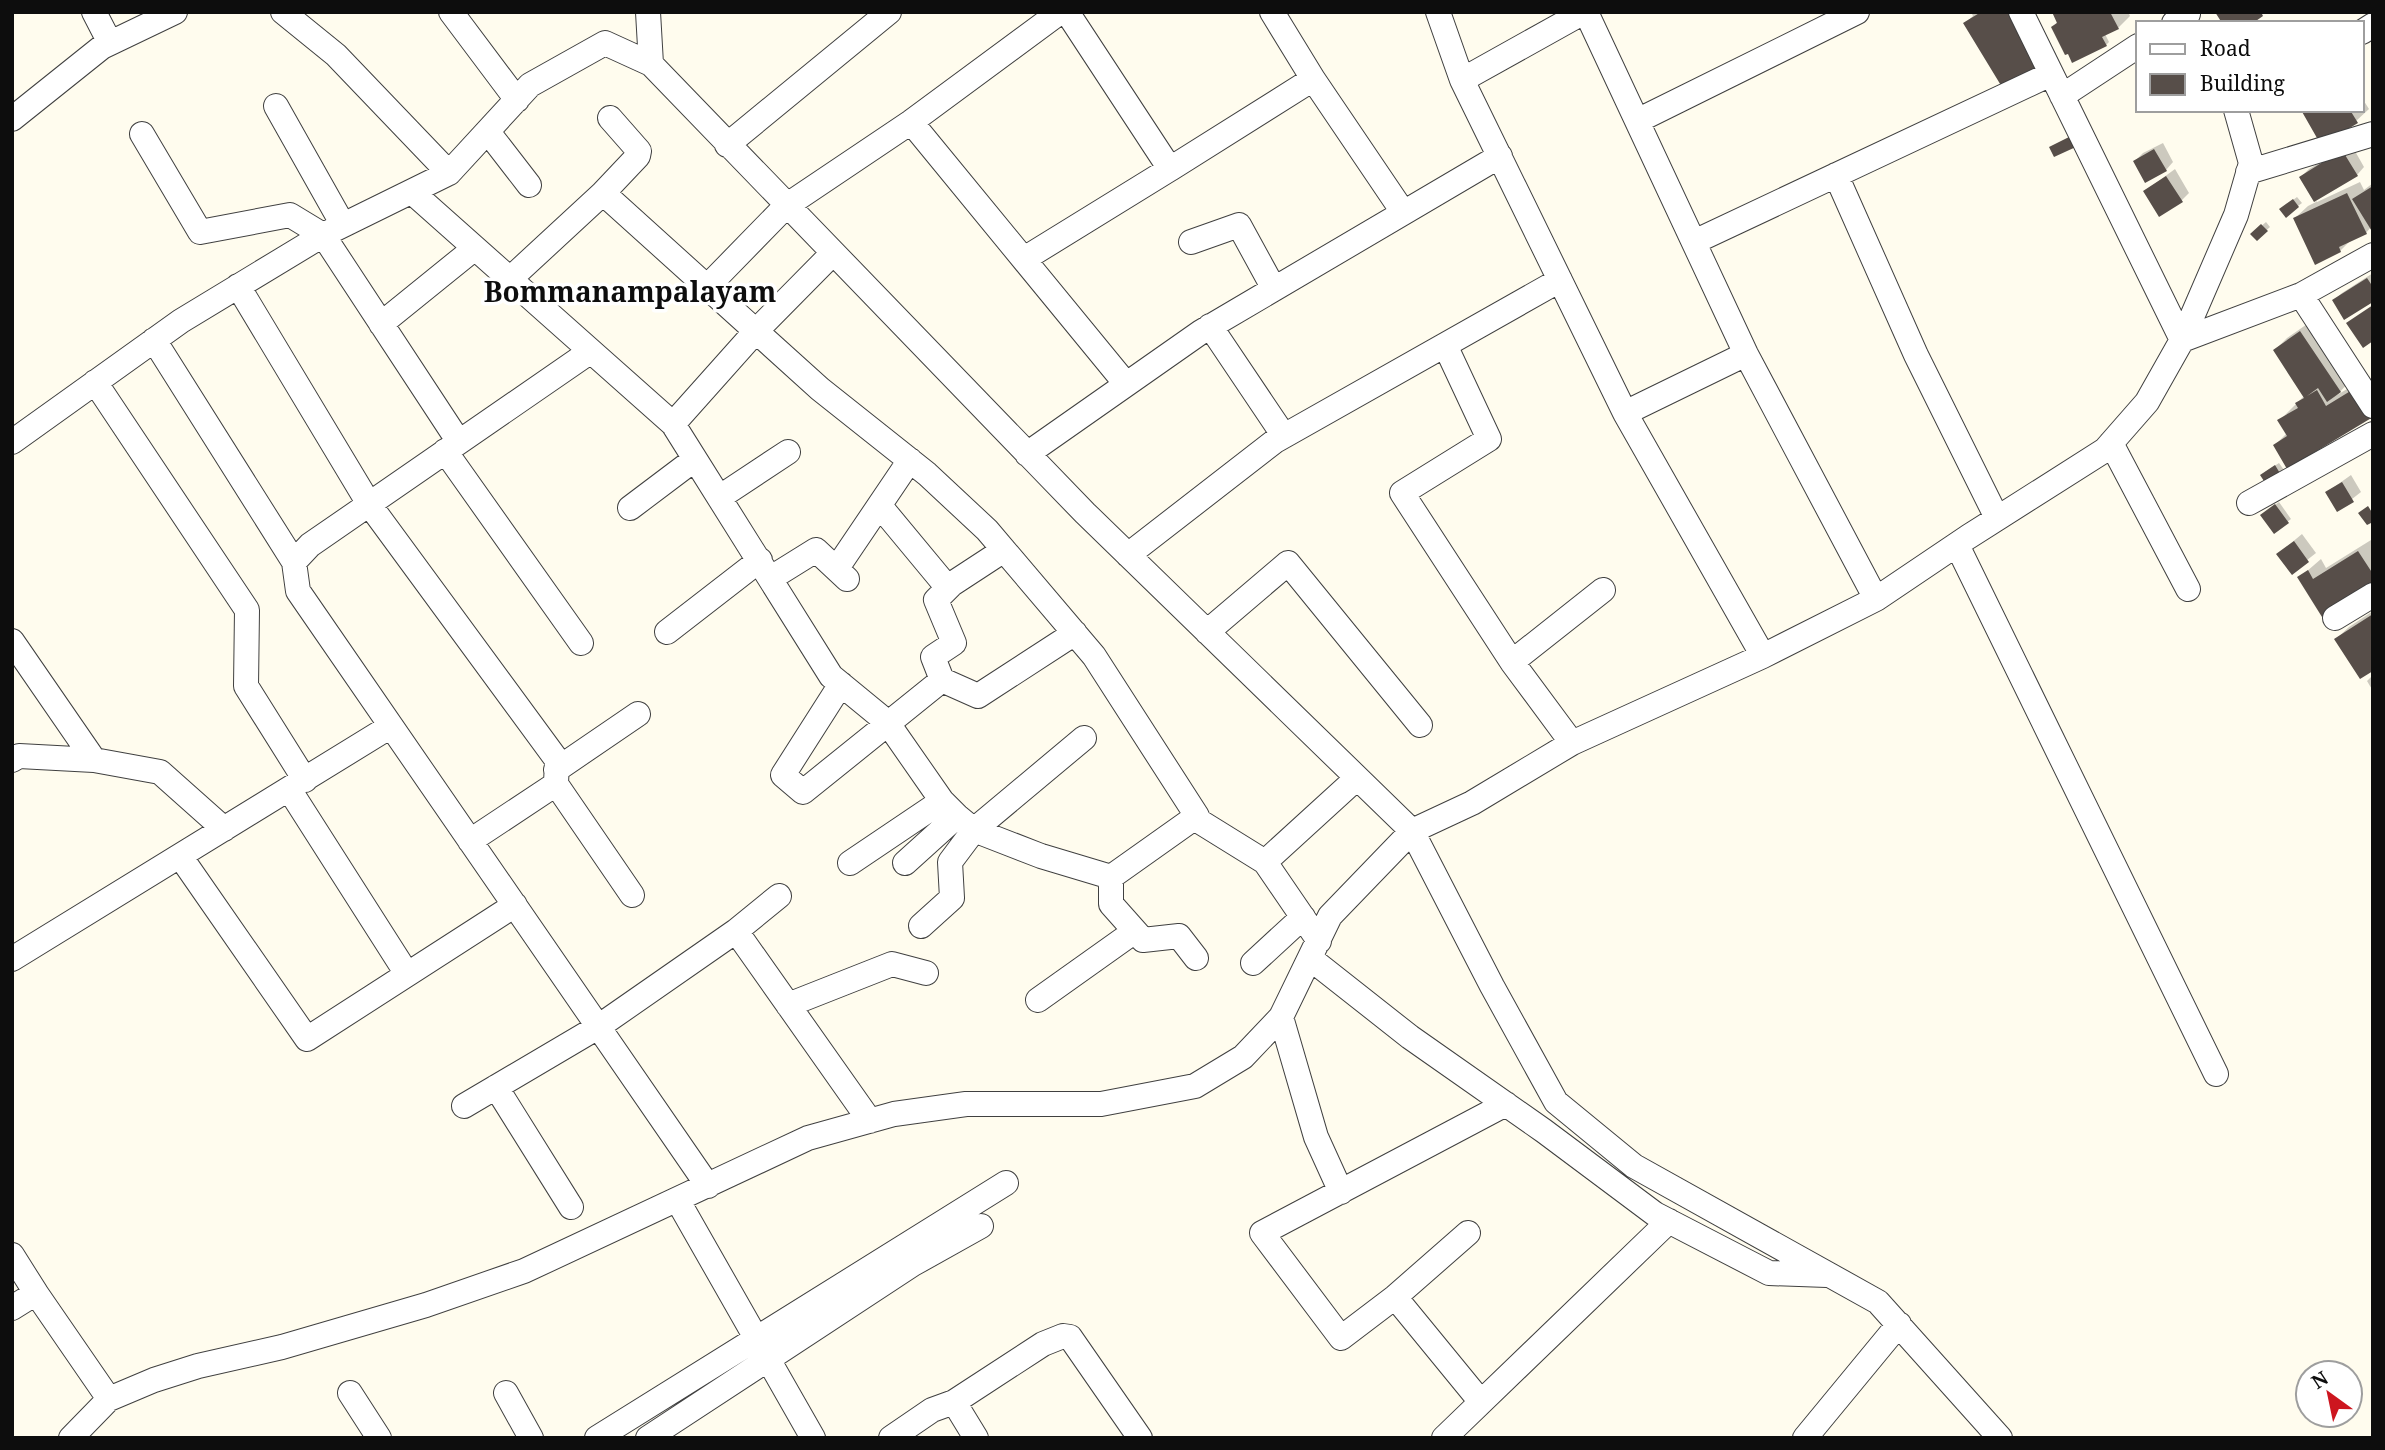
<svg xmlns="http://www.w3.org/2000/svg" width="2385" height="1450" font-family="'Noto Serif',serif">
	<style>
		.shadow { fill: #0003 }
		.building { fill: #574e49 }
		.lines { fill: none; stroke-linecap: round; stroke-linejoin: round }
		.minor-casing { stroke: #404040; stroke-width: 26 }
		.minor { stroke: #fff; stroke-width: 24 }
		.labels { text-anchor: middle; stroke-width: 7; stroke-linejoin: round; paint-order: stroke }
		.district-label { font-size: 28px; font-weight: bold; fill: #0d0d0d; stroke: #fff }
	</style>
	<rect width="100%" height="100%" fill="#fffcee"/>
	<!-- shadow -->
	<path class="shadow" d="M1971,12H2031L2056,54L2044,66L1965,23L1973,16Z
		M2054,12H2128L2130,16L2118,28L2105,34L2109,42L2106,45L2053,27L2058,21Z
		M2362,98L2369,109L2356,121L2303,110H2362Z
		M2163,143L2173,162L2166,170L2135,161L2143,153Z
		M2351,144L2364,167L2357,175L2315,200L2317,202L2360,182L2364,190L2373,183V230L2371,227L2366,233L2351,240L2340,251L2295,218L2308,206L2316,202L2301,177L2309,169Z
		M2175,169L2189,193L2181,201L2145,191Z
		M2297,197L2302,203L2298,206H2285Z
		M2266,222L2270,227L2257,239L2252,234Z
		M2373,273V300H2334L2342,293Z
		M2313,320L2352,379L2337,395L2369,376L2373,382V415L2275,445L2287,433L2280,420L2305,395L2275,350L2287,338Z
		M2279,463L2284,470L2280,473L2265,472Z
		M2351,475L2361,492L2338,510L2327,492Z
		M2279,502L2291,519L2287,522L2266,512Z
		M2302,534L2316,553L2292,572L2278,554Z
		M2371,540L2373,543V589L2299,578L2321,559L2326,568Z
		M2373,611V669L2336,639L2349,627Z
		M2373,675V691L2367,681Z"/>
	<!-- building -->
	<path class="building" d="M1981,12H2012L2045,67L2005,92L1963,23Z
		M2052,12H2110L2119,29L2102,37L2107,46L2072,63L2068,54L2065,55L2051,27L2057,23Z
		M2215,12H2261L2263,16L2253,23H2222Z
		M2301,110H2350L2358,123L2321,145Z
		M2073,135L2078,146L2054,157L2049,147Z
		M2154,149L2167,171L2145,183L2133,161Z
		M2342,150L2358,176L2314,202L2299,177Z
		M2166,176L2183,202L2159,217L2143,191Z
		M2373,186V233L2352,199Z
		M2347,193L2367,234L2339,247L2341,252L2315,265L2293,218Z
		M2293,199L2299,207L2286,218L2279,209Z
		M2261,224L2268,231L2257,241L2250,234Z
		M2367,278L2373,287V302L2344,320L2332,300Z
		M2373,305V341L2363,348L2346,323Z
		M2300,331L2341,392L2327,402L2318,388L2307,396L2317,390L2326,406L2357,387L2373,417L2287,469L2273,445L2287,436L2277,420L2298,408L2295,403L2304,398L2273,350Z
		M2275,465L2281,475L2266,484L2260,475Z
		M2342,482L2354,502L2337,512L2325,492Z
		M2275,504L2289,523L2274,534L2260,515Z
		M2368,506L2373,514V522L2367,525L2358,513Z
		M2294,541L2309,562L2292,575L2276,554Z
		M2358,551L2373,574V591L2352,597L2322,617L2297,577L2308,570L2313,579Z
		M2373,614V671L2360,679L2334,639Z"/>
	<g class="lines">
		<defs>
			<path id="minor" d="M94,12L110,43
				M283,12L336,55L449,173
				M451,12L517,100
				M648,12L651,64L1085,513L1412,831L1492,986L1556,1102L1634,1166L1878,1302L2000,1438
				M1067,12L1170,169L1313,79L1403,212
				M1272,12L1313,79
				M1438,12L1462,80
				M1584,12L1462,80L1625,413L1763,656
				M2021,12L2182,340L2301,295L2373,406
				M2174,23L2188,14
				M2362,32L2373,25
				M2062,96L2138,46
				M276,106L343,225
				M12,119L102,47L175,12
				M1637,121L1857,12
				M911,122L1126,384
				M488,132L529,185
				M142,134L200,232L290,215L323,235L459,442
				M727,145L889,12
				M2248,172L2373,134
				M1836,175L1916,355L1997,518
				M412,192L673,424L831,676L887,722L942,801L957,816L974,830L1041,856L1111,877L1197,816L1094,656L987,530L927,474L820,389L603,193L638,156L639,151L610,118
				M1191,242L1239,225L1274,289
				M1694,242L2051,74
				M1024,259L1170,169
				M510,279L603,193
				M238,286L369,504L557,760L556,784L470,841
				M707,287L786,206L911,122L1060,12
				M2301,295L2373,255
				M381,324L475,248
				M1210,326L1284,436
				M154,340L294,562
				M1445,345L1489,439L1402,493L1512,662L1572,743
				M591,351L310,545L294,562L298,591L708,1186
				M95,382L247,610L246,686L305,780
				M1625,413L1746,354
				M673,424L756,331L833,253
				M12,442L181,321L323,235L449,173L530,85L605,43L651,64
				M2111,443L2188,589
				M445,451L581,643
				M1027,454L1201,332L1500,156
				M720,497L788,452
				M2249,503L2373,434
				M880,506L948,588
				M630,508L695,459
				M1957,545L2216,1074
				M1004,550L952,584L936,600L954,643L933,657L942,680L978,696L1075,633
				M1128,555L1275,441L1560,280
				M837,568L910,460
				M771,578L816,550L847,579
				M1876,599L1968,537L2105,450L2147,402L2182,340L2236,215L2251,163L2236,110
				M2335,618L2373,595
				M667,632L760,560
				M1207,632L1288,563L1420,725
				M12,641L94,760
				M1512,662L1603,590
				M841,684L783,775L803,792L942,680
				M12,760L19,756L94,760L160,772L224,829
				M556,770L638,714
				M556,784L632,895
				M289,789L407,974
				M1194,818L1265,862L1319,941
				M180,856L307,1039L515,905
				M1265,862L1357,778
				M850,863L942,801
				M905,863L957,816
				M1111,877V904L1143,940L1179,936L1196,958
				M921,926L952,898L950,862L974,830L1084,738
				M736,931L779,896
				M12,959L391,726
				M1311,959L1410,1037L1544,1131L1655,1214L1769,1273L1827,1275
				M1253,963L1303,917
				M1038,1000L1135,931
				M788,1005L892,964L926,973
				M1281,1017L1316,1137L1341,1192
				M496,1087L571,1207
				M464,1106L598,1027L736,931L870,1121
				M678,1201L813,1438
				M1468,1233L1395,1297L1341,1338L1262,1233L1506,1104
				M12,1255L36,1293L109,1399
				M1395,1297L1481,1402
				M12,1308L36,1293
				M350,1393L379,1438
				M506,1393L531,1438
				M954,1402L976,1438
				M71,1438L109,1399L154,1380L198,1366L282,1347L426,1305L524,1271L808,1138L894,1114L966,1104H1101L1195,1086L1243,1057L1281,1017L1330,916L1412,831L1472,803L1572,743L1763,656L1876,599L1746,354L1586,12
				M597,1438L1006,1183
				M648,1438L913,1264L981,1226
				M891,1438L932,1410L954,1402L1043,1344L1063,1336L1070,1337L1140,1438
				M1444,1438L1669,1221
				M1805,1438L1899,1324"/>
		</defs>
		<!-- minor casing -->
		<use href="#minor" class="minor-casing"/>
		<!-- minor -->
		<use href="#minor" class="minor"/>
	</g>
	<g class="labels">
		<!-- district labels -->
		<g class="district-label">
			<text x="630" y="302">Bommanampalayam</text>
		</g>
	</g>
	<!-- border -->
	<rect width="2385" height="1450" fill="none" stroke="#0d0d0d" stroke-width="28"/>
	<!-- legend -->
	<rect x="2136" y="21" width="228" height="91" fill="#ffffff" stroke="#9e9e9e" stroke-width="2"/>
	<rect x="2150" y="44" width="35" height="10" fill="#ffffff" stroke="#9e9e9e" stroke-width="2"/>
	<text x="2200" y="56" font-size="21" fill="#0d0d0d">Road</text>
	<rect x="2150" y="74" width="35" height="21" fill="#574e49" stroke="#9e9e9e" stroke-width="2"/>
	<text x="2200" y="91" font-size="21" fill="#0d0d0d">Building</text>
	<!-- north arrow -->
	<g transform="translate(2329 1394) rotate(327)"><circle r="33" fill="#ffffff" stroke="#9e9e9e" stroke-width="2"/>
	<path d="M0-5L12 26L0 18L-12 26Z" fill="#cd161f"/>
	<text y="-10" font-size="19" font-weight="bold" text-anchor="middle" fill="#0d0d0d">N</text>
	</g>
</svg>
